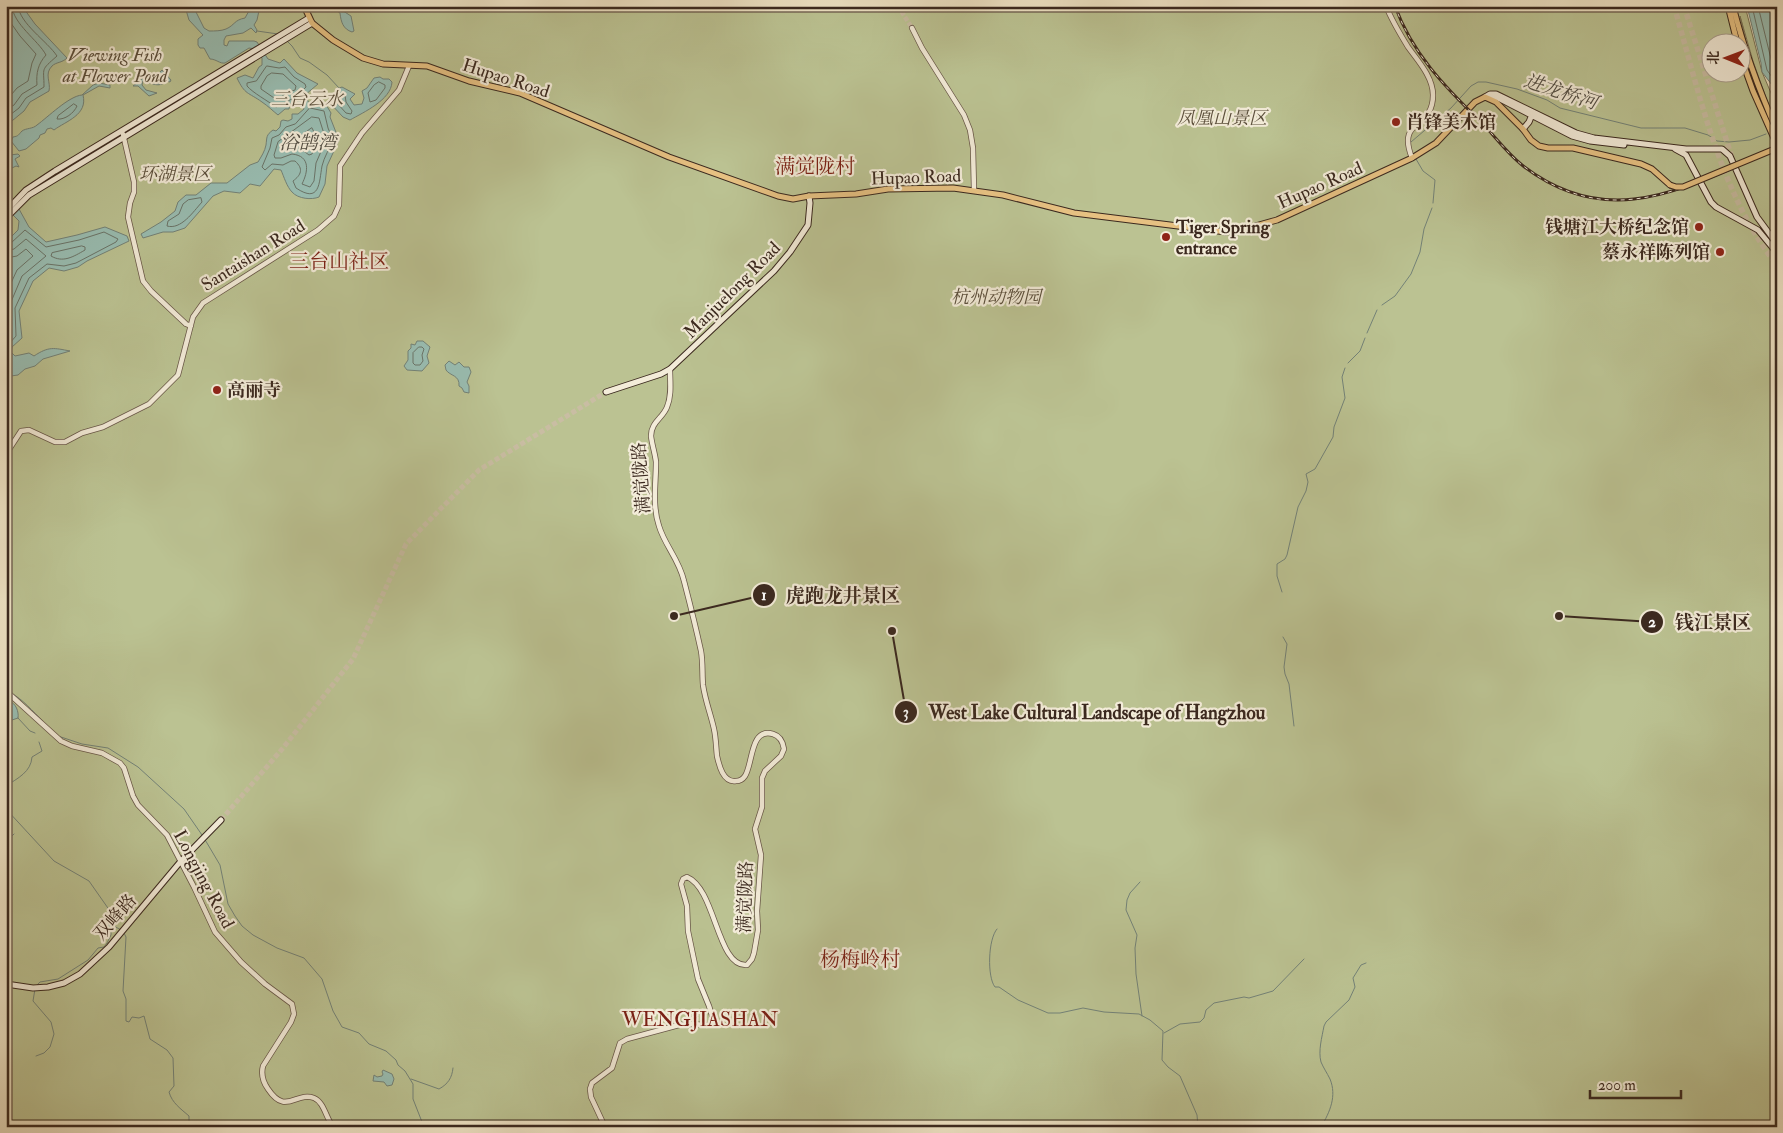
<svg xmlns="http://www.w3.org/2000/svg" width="1783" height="1133" font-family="'IM FELL Double Pica','Noto Serif SC',serif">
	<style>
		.green { fill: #bbc292; stroke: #7b7658; fill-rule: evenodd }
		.water { fill: #99beb3; stroke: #738278 }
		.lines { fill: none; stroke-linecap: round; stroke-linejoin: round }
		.shore { stroke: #6a7469; stroke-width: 1 }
		.stream { stroke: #738278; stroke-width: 1 }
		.tertiary-tunnel { stroke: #c9bda3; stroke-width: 4.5; stroke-dasharray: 4.5 2; stroke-linecap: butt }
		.secondary-tunnel { stroke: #c9bda3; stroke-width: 5; stroke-dasharray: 5 2.5; stroke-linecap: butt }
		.trunk-tunnel { stroke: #c9bda3; stroke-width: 5.5; stroke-dasharray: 5.5 3; stroke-linecap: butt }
		.tertiary-casing { stroke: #685748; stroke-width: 6 }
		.secondary-casing { stroke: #3b291f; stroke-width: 7 }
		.primary-casing { stroke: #3b291f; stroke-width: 7 }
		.tertiary { stroke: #f3ecd9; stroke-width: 4.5 }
		.secondary { stroke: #f3ecd9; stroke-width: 5 }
		.primary { stroke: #e6c182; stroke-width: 5 }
		.rail-casing { stroke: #3b291f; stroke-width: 3 }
		.rail { stroke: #f3ecd9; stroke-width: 1; stroke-dasharray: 4; stroke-linecap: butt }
		.primary-bridge-casing { stroke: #3b291f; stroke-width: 7; stroke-linecap: butt }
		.primary-bridge { stroke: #e6c182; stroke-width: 5 }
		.poi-dot { fill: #8f2418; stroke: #f3ecd9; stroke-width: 2 }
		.labels { text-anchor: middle; stroke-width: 4.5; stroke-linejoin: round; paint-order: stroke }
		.park-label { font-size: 18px; font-style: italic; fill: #5b4f3c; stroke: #f3ecd9 }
		.street-label { font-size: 18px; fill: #3b291f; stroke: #f3ecd9 }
		.poi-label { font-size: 18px; font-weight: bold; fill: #3b291f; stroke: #f3ecd9; text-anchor: start }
		.water-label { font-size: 19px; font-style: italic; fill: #524e44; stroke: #f3ecd9 }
		.quarter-label { font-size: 20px; fill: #7a1f14; stroke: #f3ecd9 }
		.leader { fill: none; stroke: #3b291f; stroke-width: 2 }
		.callout-dot { fill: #3b291f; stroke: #f3ecd9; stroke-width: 2 }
		.mark-label { font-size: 15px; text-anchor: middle; font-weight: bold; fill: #fff }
		.callout-label { font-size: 19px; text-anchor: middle; font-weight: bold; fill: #3b291f; stroke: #f3ecd9; stroke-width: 4.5; stroke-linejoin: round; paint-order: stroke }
	</style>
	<rect width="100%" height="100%" fill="#ede2c4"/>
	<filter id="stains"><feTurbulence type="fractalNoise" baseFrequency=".004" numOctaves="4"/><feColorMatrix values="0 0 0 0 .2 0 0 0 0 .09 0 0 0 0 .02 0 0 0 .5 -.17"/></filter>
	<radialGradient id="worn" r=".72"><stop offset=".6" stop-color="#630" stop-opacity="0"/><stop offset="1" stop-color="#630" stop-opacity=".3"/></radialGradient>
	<!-- green -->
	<path class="green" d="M6,6H1745L1762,72L1777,107V129L1753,61L1740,16L1753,69L1777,136V1127H6ZM1710,42H1740V72H1710Z"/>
	<!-- water -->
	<path class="water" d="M6,6H22L35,24L67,58C62,63 56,62 52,66C44,74 51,82 49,91L30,102L24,111L7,125L6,128Z
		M181,6H193L204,28L209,31C215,31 221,31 226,29C235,25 234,20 245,18L250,9V6H260L257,20L254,25L257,30L256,33L251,28L243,33L226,36L224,40V45L227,46L229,41H254L257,42L268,59L280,63L284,59L297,73L318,84L305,95L309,103H315L317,106L325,103L331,113L330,117L339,140L327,166L325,184L319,197C312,200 298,199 292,192C287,187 284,177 281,170L274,169L260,186L250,184L240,193L224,191L213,196L185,228L173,232H163L143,238L141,234L161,222L175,211L178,202L186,195H196L211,183H227L250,165L258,162C261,157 265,151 266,145C267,137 266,135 273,130L276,131L280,127L281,121L283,120L288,121L292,119V114H298L304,109L301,103L296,102L290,104L289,109H285L278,115C273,111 268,106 262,102C248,92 245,95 237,78L245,75L253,78L259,67L262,65V58L255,49L249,48L225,63C220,64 216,59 210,59L204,48H200L198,45V39L203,35L189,20L186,10Z
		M1747,6H1777V98L1772,85L1762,72L1761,63Z
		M340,9L351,16L354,31L352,32C343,29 341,22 340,13L337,11Z
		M162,70L171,80L170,82L166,81C159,89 150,82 143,81L142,85L146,90L157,93L149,96L138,86H133L143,78L152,82L164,83L159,73Z
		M380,77L383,79H389L392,82C391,100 364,112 350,120L343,117L330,103L337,89L342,87L355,94L350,99L354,105L362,104L364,98L362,91L367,88L374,78Z
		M99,83L110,85V88L99,86L83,95C88,115 66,121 54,130L51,128L47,129L45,133L40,135L39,138L26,149L19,151L11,141L13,137C19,136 18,135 22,131C26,128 33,129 37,125C48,117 69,96 82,95L93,85Z
		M8,142L6,149L10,155L18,154L20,156L15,159L19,167L16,166L8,170L6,174V142Z
		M19,209L29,227L46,242L77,235L105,227L127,236L129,241L87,261L78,267L64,271L49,268L33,281L19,311L22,338L12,347L11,352L15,356L29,353L34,356C49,346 54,348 70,351L43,359L35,366L25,369L18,375L11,376L6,375V242L18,230L19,221L13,215Z
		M417,341H423L430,347L427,356L429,363L422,371L407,370L404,366L408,360V351L411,348V344L415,345Z
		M449,361L455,365L459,362L464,367H469L471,372L467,382L469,386V393L464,392L462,388L459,386C460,375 450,376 446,370L445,365Z
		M9,701C16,703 19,712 18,718L12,720L6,728V702Z
		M110,910L114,913L117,919L114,926L110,929L101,922Z
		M383,1070L392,1074L394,1079L392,1085L387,1086L384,1082L373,1081L374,1075L377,1077L382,1076L383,1074L382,1072Z"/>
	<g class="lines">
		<!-- shore -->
		<path class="shore" d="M1752,6L1767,70L1777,84
			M1758,6L1773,67L1777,73
			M6,16L20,36L36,54L32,63L28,81L17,88L6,101
			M267,66L279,68L285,67L294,77L305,84L306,87L301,92L299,97C290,98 285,104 276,107C268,101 253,93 247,86V83L256,81Z
			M272,73L283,74L296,86L295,90L286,93L277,100L261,89V86L267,76Z
			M379,82L385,85V88L376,100L370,102L368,93L374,85Z
			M342,93L345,95L346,102L352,111L351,114L346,113L336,102L337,97Z
			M74,104L77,106C74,113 65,120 57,119L58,116Z
			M310,108L324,111L328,128L333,140C330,148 324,157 322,166C319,183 320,204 296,188L293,181C301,175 304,169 295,161H291L283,165L272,164L265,170L262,167L270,148L272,138L279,135L286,127L295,124Z
			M6,110L14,105L22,94L37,85C36,73 38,64 46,55C38,40 13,24 12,6
			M312,117L319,118L326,140L316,163L314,181L310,187L302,184C308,172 311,156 292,154L281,158H275L274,155L278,142Z
			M6,118L19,108L26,98L44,87C44,67 40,71 57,56C47,41 20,24 18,6
			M312,128L318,140L312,154L309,155L301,149L292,146L291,143Z
			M201,198L202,202C193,212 181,230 167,226L168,221L179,214L183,204L188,200Z
			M6,244L11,243L25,230L46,247L79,240L104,232L118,239L116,242L76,263L64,266L47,264L29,278L15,308L16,336L8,345L6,350
			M82,246L85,247V250C73,257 63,263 51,256L52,253Z
			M6,251L14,249L26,239L46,256L22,276L8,309L10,333L6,337
			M6,258L17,256L26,249L33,256L17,270L6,294
			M419,347H422L424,349L422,355L423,361L420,365H415L413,363V353Z"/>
		<!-- stream -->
		<path class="stream" d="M257,31L278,34
			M287,41L292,46L300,58L309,62L327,75L339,88
			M1411,142L1451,108L1471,86L1478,82H1486L1517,89L1547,100L1560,108L1641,128H1685L1708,135L1717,141L1729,142L1750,140L1766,134
			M1416,159L1423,171L1435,180L1433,203
			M1382,305L1395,296L1411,274L1420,252L1424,229L1432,208
			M1367,333L1377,310
			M1348,363L1360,351L1365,338
			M1282,592L1277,576V564L1285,559L1287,555L1298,507L1306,491L1308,482L1306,474L1315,469L1333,437L1334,427L1345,398L1342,377L1345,368
			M1283,637L1287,644L1284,667L1285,674L1289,684L1294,726
			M11,693C24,700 32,711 43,721
			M18,718L30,731L35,733
			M58,736L82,744L108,748L138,767L184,809L202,835
			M6,786C18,778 31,772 32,757L42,751L39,742
			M6,809L54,861L89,881L110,911
			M8,810L7,819L10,826
			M204,838L220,865L228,904L235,916L242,926L253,935L277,948L304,958L322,979L333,1011L342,1027L359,1033L369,1044L386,1051L396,1060L398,1065L405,1071L413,1084V1099L424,1127
			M6,842L14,834
			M1140,882L1130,893L1127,900L1126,910L1137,935L1135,948L1136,974L1142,1016
			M114,926L121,930
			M997,929C988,939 987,977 995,987H999L1018,1000L1048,1013H1060L1083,1008L1104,1012L1139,1014L1150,1020L1163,1031L1162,1060L1168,1067L1180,1076L1197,1115L1198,1127
			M124,933L126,937L123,991L126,999V1021L129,1022L132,1017L139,1018L144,1016L150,1039L167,1050L173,1058L174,1086L169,1092C172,1103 181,1109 189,1116V1121L185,1127
			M37,985L40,982L58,979L88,960L98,948L104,947L107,943L111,935V927
			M35,989L33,1001L51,1022L54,1034L50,1047L44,1053L36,1056
			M1164,1033L1180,1024L1200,1022L1204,1018L1206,1010L1214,1003L1244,997L1249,998L1273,991L1304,959
			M411,1079L439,1089C448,1084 452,1078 453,1068
			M1321,1127C1330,1112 1337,1096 1330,1079C1327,1073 1323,1067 1321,1062C1318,1051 1322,1037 1324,1026L1326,1022L1349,1000L1355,987L1353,978L1361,965L1366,963"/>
		<!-- tertiary-tunnel -->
		<path class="tertiary-tunnel" d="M898,6L912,28"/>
		<!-- secondary-tunnel -->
		<path class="secondary-tunnel" d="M221,820L283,748L353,659L406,544L479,470L606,392"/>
		<!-- trunk-tunnel -->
		<path class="trunk-tunnel" d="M1674,6C1699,91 1720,195 1777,265
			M1684,6L1732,158"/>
		<defs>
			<path id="tertiary" d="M1386,6C1392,21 1400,34 1408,47C1418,61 1433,77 1433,95C1433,131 1396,117 1412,158
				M912,28L922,48L964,115L970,130L973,148L974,190
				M123,134L134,182V192L130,203L128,217L143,281L151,291L186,324L191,326
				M6,454L21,431L29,430L55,442H65L82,433L103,427L149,404L178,375L193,317L203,303L318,230L334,216L339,205L340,166L362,133L399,90L409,66
				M6,691L61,741L72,746L102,753L120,763L124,768L133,796L138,805L167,835L194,887L215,932L241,962L265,984L292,1004L294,1014L291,1022L263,1066C261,1074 263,1082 268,1089C286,1116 296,1091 314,1098C324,1102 326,1118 333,1127
				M605,1127L591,1097L590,1089L592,1083L612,1068L620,1043L627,1039L679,1025L687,1024L710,1025L714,1022L709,1006L698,979L688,931L687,906L681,884L683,879L687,877C716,889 717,968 747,965L752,959L754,953L758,930L757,911L761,855L755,829L762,807V778L765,771L781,756L784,749C783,742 780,736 773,734C750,727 753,764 745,776C743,779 739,781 736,781C723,783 719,765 717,756C716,747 716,738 714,729C711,715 705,700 703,685C702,674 703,662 701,651C696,628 690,604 684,581C679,559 665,546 659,526C652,505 656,484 656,462C655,453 652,445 651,436C651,422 663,418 667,407C672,395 670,382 670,369"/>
			<path id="secondary" d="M1485,97L1490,94H1496L1576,133L1594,138L1686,149H1722L1730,156L1757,217L1777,244
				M1488,97L1498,98L1572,136L1590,141L1624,145
				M1523,129L1529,122L1533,112
				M1675,149L1686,155L1711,202L1716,207L1758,230L1777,253
				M6,211L26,190L55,171L309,18
				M6,218L29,195L312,23
				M606,392L661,374L670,369L774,271L790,252L808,225L810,203L809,196
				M6,984L33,988L48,987L64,983L80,974L109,947L181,861L221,820"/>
			<path id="primary" d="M304,6L312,23L333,40L363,58L383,64L427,66L469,81L520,93L669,157L778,196L793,199L809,196L856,194L888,189L953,188L1003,195L1074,213L1226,232L1241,230L1277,220L1412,158L1436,143L1475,102L1485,97L1496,102L1523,129L1531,140L1539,146L1548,148H1573L1641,164L1652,169L1670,185
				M1728,6L1737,42
				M1733,6C1744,50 1759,90 1777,131
				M1740,55L1753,91L1777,145"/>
		</defs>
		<!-- tertiary casing -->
		<use href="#tertiary" class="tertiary-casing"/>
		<!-- secondary casing -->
		<use href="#secondary" class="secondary-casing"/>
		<!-- primary casing -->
		<use href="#primary" class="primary-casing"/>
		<!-- tertiary -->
		<use href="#tertiary" class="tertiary"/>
		<!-- secondary -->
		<use href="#secondary" class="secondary"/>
		<!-- primary -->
		<use href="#primary" class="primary"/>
		<defs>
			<path id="rail" d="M1395,6C1412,53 1445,87 1480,121C1494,135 1506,152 1522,165C1611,234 1687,186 1777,149"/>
		</defs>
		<!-- rail casing -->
		<use href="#rail" class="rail-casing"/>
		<!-- rail -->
		<use href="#rail" class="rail"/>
		<defs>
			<path id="primary-bridge" d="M1670,185L1676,187H1683L1777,148"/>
		</defs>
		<!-- primary-bridge casing -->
		<use href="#primary-bridge" class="primary-bridge-casing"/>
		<!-- primary-bridge -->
		<use href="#primary-bridge" class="primary-bridge"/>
	</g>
	<!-- markers -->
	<g class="poi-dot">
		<circle cx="1396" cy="122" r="5"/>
		<circle cx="1699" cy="227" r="5"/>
		<circle cx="1166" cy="237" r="5"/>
		<circle cx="1720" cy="252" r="5"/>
		<circle cx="217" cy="390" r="5"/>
	</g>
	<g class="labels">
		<!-- park labels -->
		<g class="park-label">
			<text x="115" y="61">Viewing Fish<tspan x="115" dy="21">at Flower Pond</tspan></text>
			<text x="307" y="105">三台云水</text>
			<text x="1222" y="124">凤凰山景区</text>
			<text x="175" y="180">环湖景区</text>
			<text x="996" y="303">杭州动物园</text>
		</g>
		<!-- street labels -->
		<g class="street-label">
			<text transform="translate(506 78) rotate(18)" y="6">Hupao Road</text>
			<text transform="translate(916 177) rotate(-2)" y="6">Hupao Road</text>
			<text transform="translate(1320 185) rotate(-24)" y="6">Hupao Road</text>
			<text transform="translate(253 255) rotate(-32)" y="6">Santaishan Road</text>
			<text transform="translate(732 290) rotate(-45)" y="6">Manjuelong Road</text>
			<text transform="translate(641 478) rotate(-94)" y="6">满觉陇路</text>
			<text transform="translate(204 879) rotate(62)" y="6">Longjing Road</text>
			<text transform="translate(745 897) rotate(-88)" y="6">满觉陇路</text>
			<text transform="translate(115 917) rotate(-49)" y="6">双峰路</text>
		</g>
		<!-- poi labels -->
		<g class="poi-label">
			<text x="1406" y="128">肖锋美术馆</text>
			<text x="1176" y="233">Tiger Spring<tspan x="1176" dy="21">entrance</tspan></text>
			<text x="1689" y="233" text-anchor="end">钱塘江大桥纪念馆</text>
			<text x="1710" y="258" text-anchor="end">蔡永祥陈列馆</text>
			<text x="227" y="396">高丽寺</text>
		</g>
		<!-- water labels -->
		<g class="water-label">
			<text transform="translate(1561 91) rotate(18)" y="7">进龙桥河</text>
			<text x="308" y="149">浴鹄湾</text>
		</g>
		<!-- quarter labels -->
		<g class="quarter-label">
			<text x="815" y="173">满觉陇村</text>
			<text x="339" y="268">三台山社区</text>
			<text x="860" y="966">杨梅岭村</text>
			<text x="700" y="1026">WENGJIASHAN</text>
		</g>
	</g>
	<!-- callouts -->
	<path class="leader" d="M674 616L764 595M1559 616L1652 622M892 631L906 712"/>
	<g class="callout-dot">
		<circle cx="674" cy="616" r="5"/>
		<circle cx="1559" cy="616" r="5"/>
		<circle cx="892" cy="631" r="5"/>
		<circle cx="764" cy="595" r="12"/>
		<circle cx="1652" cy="622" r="12"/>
		<circle cx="906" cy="712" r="12"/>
	</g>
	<g class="mark-label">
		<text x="764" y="600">1</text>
		<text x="1652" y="627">2</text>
		<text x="906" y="717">3</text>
	</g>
	<g class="callout-label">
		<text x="843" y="602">虎跑龙井景区</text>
		<text x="1713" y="629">钱江景区</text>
		<text x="1097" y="719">West Lake Cultural Landscape of Hangzhou</text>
	</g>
	<!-- margin -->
	<rect width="1783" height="1133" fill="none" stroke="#ede2c4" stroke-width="25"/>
	<rect x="8" y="8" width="1768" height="1118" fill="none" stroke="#3b291f" stroke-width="2.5"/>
	<rect x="12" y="12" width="1758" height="1108" fill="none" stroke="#3b291f"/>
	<!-- north arrow -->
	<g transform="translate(1726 58) rotate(271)"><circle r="24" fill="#f3ecd9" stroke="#a99e8f"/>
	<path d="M0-4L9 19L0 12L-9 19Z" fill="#8f2418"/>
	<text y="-8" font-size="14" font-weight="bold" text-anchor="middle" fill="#3b291f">北</text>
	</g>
	<!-- scale -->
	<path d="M1590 1090v8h91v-8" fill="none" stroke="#3b291f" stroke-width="2.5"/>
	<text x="1598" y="1090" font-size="15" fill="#3b291f" stroke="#f3ecd9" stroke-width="4" paint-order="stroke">200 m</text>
	<rect width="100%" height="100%" filter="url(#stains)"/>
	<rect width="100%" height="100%" fill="url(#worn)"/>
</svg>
